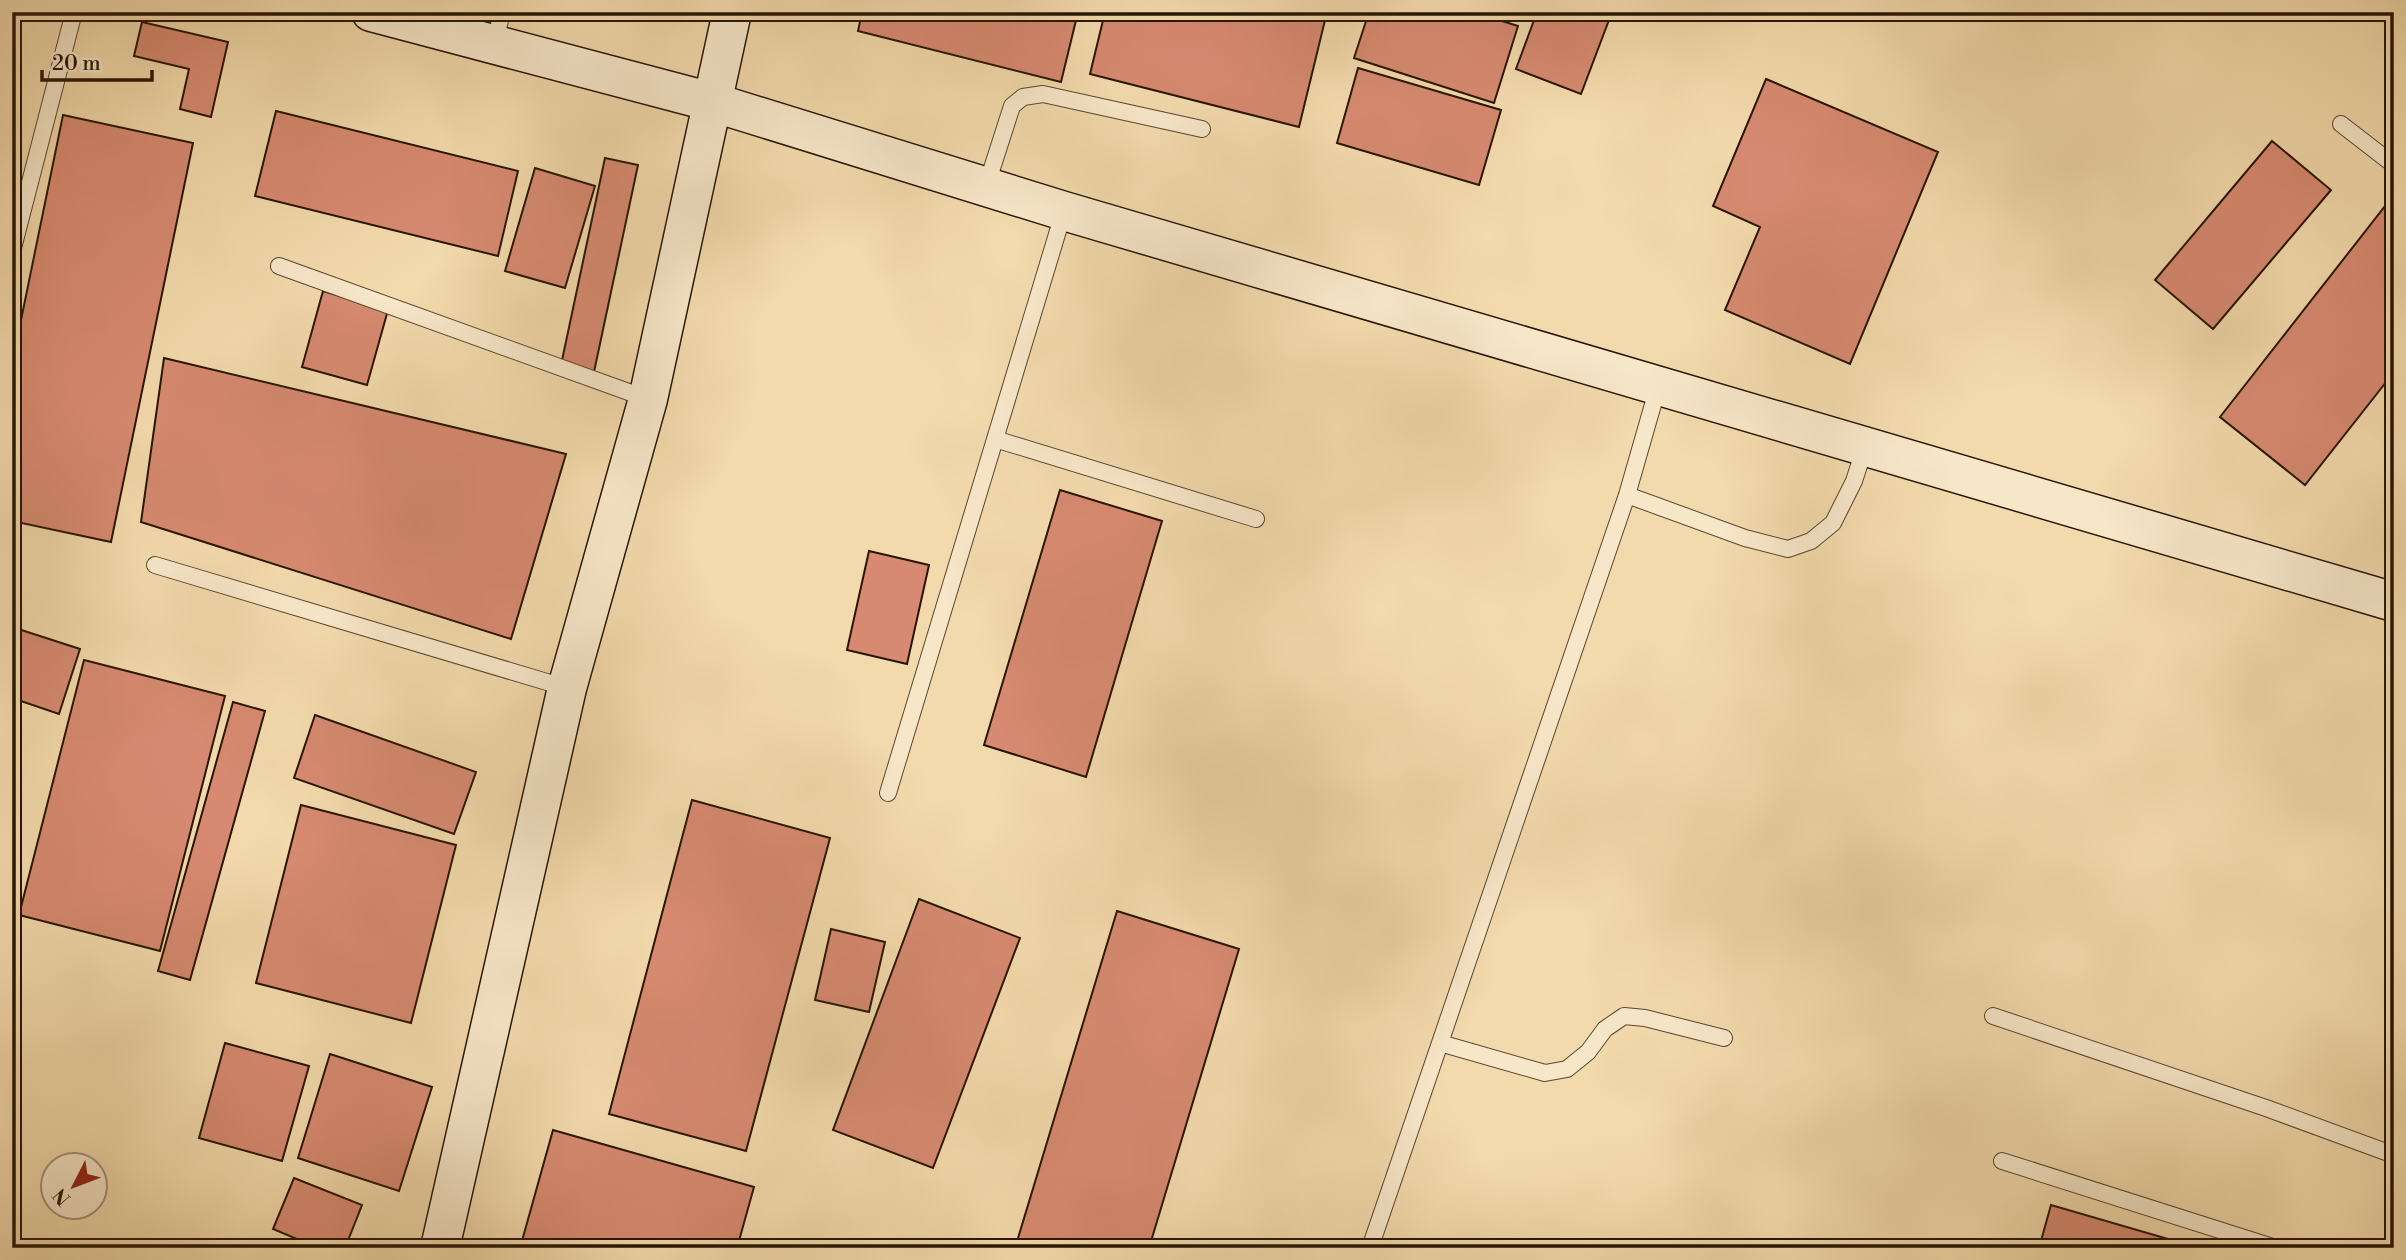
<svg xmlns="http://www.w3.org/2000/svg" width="2406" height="1260" font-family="'Libre Bodoni',serif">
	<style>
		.building { fill: #d78a71; stroke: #281504; stroke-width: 2 }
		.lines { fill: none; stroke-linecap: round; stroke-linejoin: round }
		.lane-casing { stroke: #5b462e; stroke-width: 18 }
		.secondary-casing { stroke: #281504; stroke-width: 41 }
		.lane { stroke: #f7e7c9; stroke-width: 16 }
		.secondary { stroke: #f7e7c9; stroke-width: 38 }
	</style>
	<rect width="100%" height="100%" fill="#f3daac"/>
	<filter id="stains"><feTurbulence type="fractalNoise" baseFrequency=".00286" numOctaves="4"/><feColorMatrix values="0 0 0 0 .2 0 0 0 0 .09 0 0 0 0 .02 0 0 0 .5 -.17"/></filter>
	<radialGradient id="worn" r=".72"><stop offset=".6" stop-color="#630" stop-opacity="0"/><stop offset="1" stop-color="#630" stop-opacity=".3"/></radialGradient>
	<!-- building -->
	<path class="building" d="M862,12H1078L1061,82L858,31Z
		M1105,12H1327L1299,127L1090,74Z
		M1369,12H1473L1518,26L1494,103L1354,58Z
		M1537,12H1612L1581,94L1516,69Z
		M142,22L228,42L211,117L180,109L189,69L134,56Z
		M1358,68L1501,110L1479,185L1337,143Z
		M1766,79L1938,152L1850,364L1725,310L1760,227L1713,206Z
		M276,111L518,171L498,256L255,196Z
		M63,115L193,143L111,542L12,521V364Z
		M2272,141L2331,190L2213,329L2155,280Z
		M605,158L638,165L594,372L561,365Z
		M535,168L595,186L565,288L505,271Z
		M2389,201L2394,205V372L2305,485L2220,417Z
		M323,291L388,310L367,385L302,367Z
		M164,358L566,454L511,639L141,522Z
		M1060,490L1162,521L1086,777L984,745Z
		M869,551L929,565L907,664L847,650Z
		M12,627L80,649L59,714L12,698Z
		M84,660L225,696L160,951L19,915Z
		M233,702L265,711L190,980L158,971Z
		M315,715L476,772L454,834L294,778Z
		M692,800L830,838L746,1151L609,1114Z
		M301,805L456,845L411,1023L256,983Z
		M919,899L1020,938L933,1168L833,1130Z
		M1117,911L1239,949L1149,1248H1015Z
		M831,929L885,942L869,1012L815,1000Z
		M225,1043L309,1066L282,1161L199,1138Z
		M330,1054L432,1087L399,1191L298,1158Z
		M553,1130L754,1187L737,1248H520Z
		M294,1178L362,1205L345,1248H318L273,1229Z
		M2051,1205L2199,1248H2039Z"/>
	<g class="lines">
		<defs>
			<path id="lane" d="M494,46L502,12
				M2341,124L2394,165
				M986,187L1012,106L1023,97L1043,94L1202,129
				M12,252L74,12
				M279,266L648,399
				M995,439L1256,519
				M1627,495L1745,538L1788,549L1811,541L1833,523L1854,481L1865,447
				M155,565L567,688
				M888,793L1064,211
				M1993,1016L2266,1108L2394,1155
				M1440,1043L1545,1073L1567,1069L1588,1052L1605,1029L1624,1016L1645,1018L1724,1038
				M2002,1161L2276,1248
				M1370,1248L1627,495L1658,387"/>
			<path id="secondary" d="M371,12L712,102L1064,211L2394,602
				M440,1248L567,688L648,399L732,12"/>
		</defs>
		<!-- lane casing -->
		<use href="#lane" class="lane-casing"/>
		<!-- secondary casing -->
		<use href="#secondary" class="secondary-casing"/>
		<!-- lane -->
		<use href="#lane" class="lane"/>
		<!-- secondary -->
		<use href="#secondary" class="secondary"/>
	</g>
	<!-- margin -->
	<rect width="2406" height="1260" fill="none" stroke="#f3daac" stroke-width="42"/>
	<rect x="14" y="14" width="2378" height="1232" fill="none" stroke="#281504" stroke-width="3.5"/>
	<rect x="21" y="21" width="2364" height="1218" fill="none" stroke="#281504" stroke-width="2"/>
	<!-- north arrow -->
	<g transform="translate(74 1186) rotate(228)"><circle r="33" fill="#f7e7c9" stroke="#a4937a" stroke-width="2"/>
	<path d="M0-5L12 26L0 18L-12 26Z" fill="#8f2418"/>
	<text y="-10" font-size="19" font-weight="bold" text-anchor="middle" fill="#281504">N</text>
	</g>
	<!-- scale -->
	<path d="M42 70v10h110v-10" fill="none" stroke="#281504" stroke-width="3.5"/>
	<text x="52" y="70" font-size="21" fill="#281504" stroke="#f7e7c9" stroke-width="5" paint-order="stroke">20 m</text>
	<rect width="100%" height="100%" filter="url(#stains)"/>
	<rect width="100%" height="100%" fill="url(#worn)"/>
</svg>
